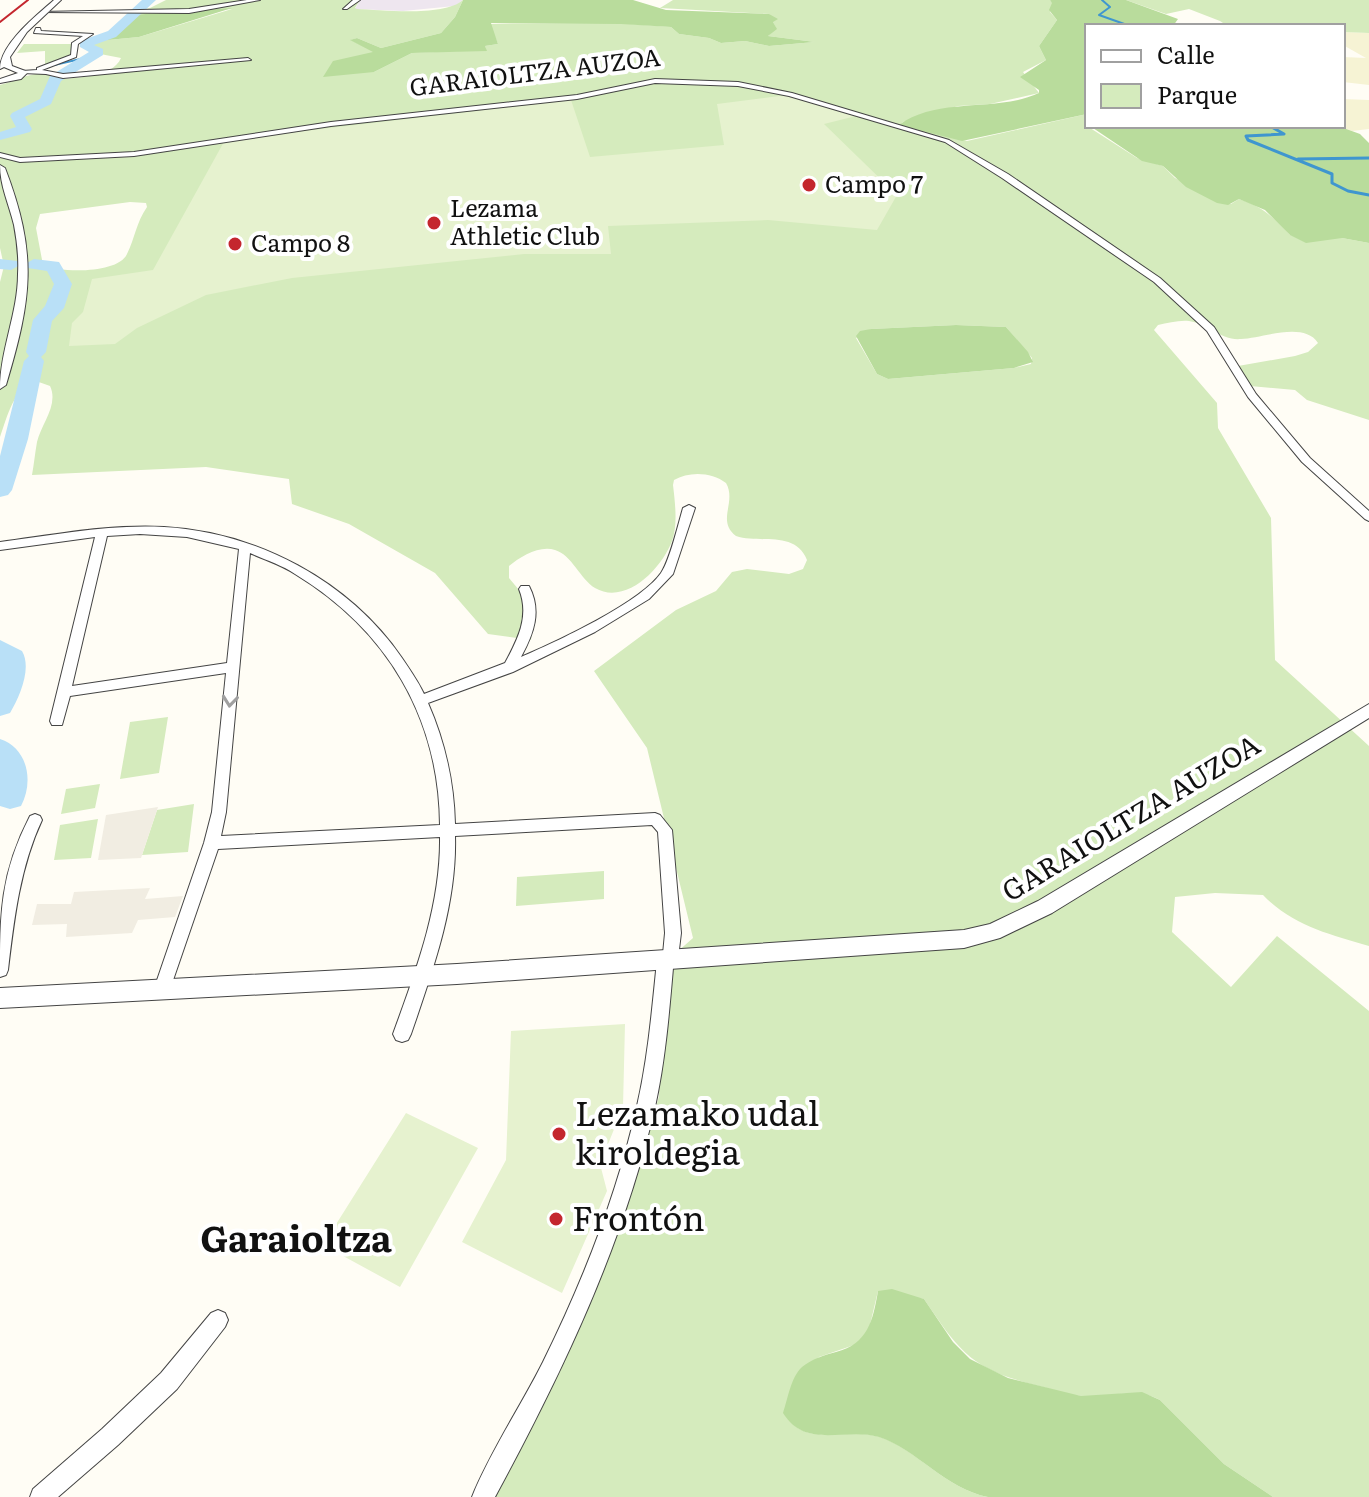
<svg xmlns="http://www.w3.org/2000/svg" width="1369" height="1497" font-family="Literata,serif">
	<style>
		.industrial { fill: #eee6ef }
		.farmland { fill: #f6f3d4 }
		.green { fill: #d5ebbd; fill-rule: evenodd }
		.forest { fill: #b9dc9c }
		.pitch { fill: #e6f2cf }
		.plaza { fill: #f1ede2 }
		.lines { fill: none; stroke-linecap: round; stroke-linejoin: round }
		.stream-far1 { stroke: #3f96cf; stroke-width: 2 }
		.stream { stroke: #3f96cf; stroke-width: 3 }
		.river { fill: #b9e0f7; fill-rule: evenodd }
		.minor-casing { stroke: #444; stroke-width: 2 }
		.tertiary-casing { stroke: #444; stroke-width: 2 }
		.minor { fill: #fff; fill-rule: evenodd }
		.tertiary { fill: #fff; fill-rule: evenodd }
		.rail { stroke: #c4262e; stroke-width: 2 }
		.oneway { stroke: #a0a0a0 }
		.poi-dot { fill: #c4262e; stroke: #fff; stroke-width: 3 }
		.labels { text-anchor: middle; stroke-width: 8; stroke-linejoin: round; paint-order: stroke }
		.far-street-label { font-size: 24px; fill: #111; stroke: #fff }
		.far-poi-label { font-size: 24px; fill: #111; stroke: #fff; text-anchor: start }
		.street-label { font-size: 28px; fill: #111; stroke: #fff }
		.near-poi-label { font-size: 34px; fill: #111; stroke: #fff; text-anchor: start }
		.near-neighbourhood-label { font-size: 36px; font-weight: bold; fill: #111; stroke: #fff }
	</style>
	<rect width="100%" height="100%" fill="#fffdf5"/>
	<!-- industrial -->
	<path class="industrial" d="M360,0H463L455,6L403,11L355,9Z"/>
	<!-- farmland -->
	<path class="farmland" d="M1343,32L1369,33V85L1343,82V57L1366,58L1343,45Z
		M1343,99L1369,100V129L1352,131L1338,126H1343Z"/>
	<!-- green -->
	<path class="green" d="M166,0H360L355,8L357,9C382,10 444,17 463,0L455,17L441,33L381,48L357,38L351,40L375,52L374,72L412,53L486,50L485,46L498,44L490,24L616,23L671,27L679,34L709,38L721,43L745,41L769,46L815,42L768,36L776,28L769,14L660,8L673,0H1050L1053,3L1050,12L1057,20L1039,46L1046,60L1023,72L1039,93L990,104L958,106L903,122L900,125L967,141L1087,114V126L1137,158L1163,166L1175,178L1231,204L1239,199C1262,206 1274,218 1290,235L1342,238L1369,243V420L1307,400L1295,390L1250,386L1238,366L1295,356L1308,352L1318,343C1304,321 1263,338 1241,339C1222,341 1208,324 1189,321C1179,320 1168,323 1158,325L1154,330L1217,403L1218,428L1271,518L1275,660L1369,746V946C1329,934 1293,926 1263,895L1215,893L1175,897L1172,932L1231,987L1277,936L1369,1011V1497H1273L1224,1464L1160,1400C1134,1386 1109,1399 1081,1396C1067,1395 1052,1389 1039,1386C973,1370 961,1354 924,1299L878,1291L869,1329L857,1344L819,1357L784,1413C806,1450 845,1426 880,1437C916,1449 946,1489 988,1497H471L510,1447L606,1261L642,1160L659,1096L663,1019L660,967L693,938L647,748L594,671L676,610L716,591L732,572L747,569L789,574L803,569L807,560C795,530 760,544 736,536C716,521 737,502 726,483C712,472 689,471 674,480L673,485C675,502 678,525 672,541C662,568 626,606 595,588C580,579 572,555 555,550C540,545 521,556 509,566V578L534,608L531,640L488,634L435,573L349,524L292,504L289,479L206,467L32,475C34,464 35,453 37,442C41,424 59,405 50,386L36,381C13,389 8,415 0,437V282L4,266L0,248V85C19,80 37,68 55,77L54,80C74,77 112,79 121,58L90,52L85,45L87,42L139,37L232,9L131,15L134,11L150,8ZM130,202L146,203L147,207C136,223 135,238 127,254C118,274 60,273 43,265L36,228L40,214ZM956,325L1006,327L1032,358L1031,364L1014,368L888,379L877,374L856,338L871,329Z
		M1126,0H1369V33L1343,32V26H1220L1223,23L1220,21L1189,9L1166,14Z
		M24,44H71L72,54L45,65V51L17,53Z
		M168,717L159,773L120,779L130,722Z
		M100,784L95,808L61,814L66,789Z
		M194,804L188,852L142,855L157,810Z
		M98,819L91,858L54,860L60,825Z
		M604,871V899L516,906L517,877Z"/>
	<!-- forest -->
	<path class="forest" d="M463,0H633L666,10L769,14L778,19L773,22L777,29L768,36L815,42L769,46L745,41L721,43L709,38L679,34L671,27L621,24L491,23L498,44L485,46L487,51L412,53L374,72L323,77L333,61L373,52L350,40L357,38L381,48L441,33L455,17Z
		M1050,0H1126L1178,19L1173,26H1087V114L962,141L899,125C938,96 996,113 1039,93V90L1020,77L1046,60L1039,46L1057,20L1049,10L1052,3Z
		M232,8L139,37L87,42L118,30L131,15Z
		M1090,126H1338L1360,134L1369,143V243L1342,238L1306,243L1290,235L1265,210L1239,199L1228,205L1217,203L1186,187L1163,166L1142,161Z
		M956,325L1006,327L1028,352L1033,362L1014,368L888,379L877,374L856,336L860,331L871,329Z
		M892,1289L924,1299L953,1342L970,1359L1008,1378L1081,1396L1142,1392L1160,1400L1224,1464L1273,1497H988C946,1489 916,1449 879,1437C845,1427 806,1450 783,1413C788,1398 791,1377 802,1367C812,1359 824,1355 836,1352C868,1344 873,1320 878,1291Z"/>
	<!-- pitch -->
	<path class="pitch" d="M787,95L860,115L824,124L897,195L877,230L768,220L608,226L611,254H524L292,278L206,295L137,328L115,344L69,346L72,323L83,312L92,279L153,270L225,140L571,100L590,157L724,145L717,104Z
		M625,1024L623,1107L600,1164L607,1191L562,1293L462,1242L506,1160L511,1031Z
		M406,1113L478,1148L400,1287L323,1245Z"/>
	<!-- plaza -->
	<path class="plaza" d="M158,807L141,858L98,860L106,815Z
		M150,888L145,899L183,896L175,917L138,920L132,933L66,937L67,924L32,925L37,904H71L74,892Z"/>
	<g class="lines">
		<!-- stream-far1 -->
		<path class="stream-far1" d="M1102,0L1110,7L1099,15L1130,26
			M54,65L94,56"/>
		<!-- stream -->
		<path class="stream" d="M1270,126L1284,134L1246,136L1248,140L1332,174V183L1348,191L1369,195
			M1298,159L1369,158"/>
		<!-- river -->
		<path class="river" d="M142,0H156L116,37L94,45L103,49V55L61,81L51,104L25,117L32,129L30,132L0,140V132L16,127L10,116L12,113L40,99L50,76L89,52L80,47V41L108,31Z
			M0,259L17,261L20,265L11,270L0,269Z
			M34,259L59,262L72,284L64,308L52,321L46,352L41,357L44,361L28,439L12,490L8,495L0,497V456L24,361L29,356L26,352L33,320L45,306L54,284L47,271L28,268L25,264Z
			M0,640L22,651C32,668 20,696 10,713L0,716Z
			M0,739C28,748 34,782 21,806L10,809L0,806Z"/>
		<defs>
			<path id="minor" d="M247,0H260L189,13L41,12L189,9Z
				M353,0H360L347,9H343Z
				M36,28H40L41,31L93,34L78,44L76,57L42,70L63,74L248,58L251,60L63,78L46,74L22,73V71L37,70V68L71,55L72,43L83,36L34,33Z
				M655,79L738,82L792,93L949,140L1008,174L1160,278L1214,327L1256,394L1310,458L1369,511V521L1365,519L1302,462L1248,397L1207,331L1154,282L1002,178L945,142L789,96L738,86L655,83L577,99L331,126L134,156L20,162L0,157V153L20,158L134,152L331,122L577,95Z
				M689,505L695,508L673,574L649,599L595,632L513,672L428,703C445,742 454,781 455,824L655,813L660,815L672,830L681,933L677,966L673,968C669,1015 665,1062 655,1107C623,1246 562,1373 495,1497H472C490,1452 521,1406 543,1362C583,1281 617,1195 637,1106C648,1058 652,1010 657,961L659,956L663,954L665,933L658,832L652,825L455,836C457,904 433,970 411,1034L408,1040L402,1042L396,1040L393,1034C416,971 441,905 440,837L218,849L170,989L168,994L162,997L156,994L154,989L204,843L212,812L226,673L70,696L62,725H52L50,721L95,537L0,550V542C54,535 109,524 164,527C257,532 349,581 402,658C410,670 418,681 424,694L505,663C518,639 530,616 519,589L521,586H529C542,611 534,633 521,657C556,642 640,603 661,573C670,560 678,525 683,508ZM140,534L187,537L239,549L227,663L72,686L107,536ZM250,553C265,560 282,565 295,574C387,630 439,717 440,825L221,836L226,812Z
				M35,814L40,816L42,820C20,867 14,919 8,970L6,975L0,977C0,914 0,874 30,816Z
				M218,1310L225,1313L228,1320L225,1327L177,1389L118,1445L58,1497H30L33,1489L102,1429L161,1373L211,1313Z"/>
			<path id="tertiary" d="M54,0H61L27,32L10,57L12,66L28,72L21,79L0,83V79L18,73L4,67L0,69C0,44 36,16 54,0Z
				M0,165L5,168C38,254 32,298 6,385L0,389C0,350 18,313 18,274C19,257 17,241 14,225C9,204 0,186 0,165Z
				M1369,704V718L1052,913L1000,938L964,948L457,984L0,1008V988L457,964L964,930L990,924L1038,901Z"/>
		</defs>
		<!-- minor casing -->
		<use href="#minor" class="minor-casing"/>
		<!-- tertiary casing -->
		<use href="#tertiary" class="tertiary-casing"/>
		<!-- minor -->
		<use href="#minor" class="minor"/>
		<!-- tertiary -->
		<use href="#tertiary" class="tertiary"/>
		<!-- rail -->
		<path class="rail" d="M0,22L28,0"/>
	</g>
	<!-- one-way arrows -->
	<defs><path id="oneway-chevron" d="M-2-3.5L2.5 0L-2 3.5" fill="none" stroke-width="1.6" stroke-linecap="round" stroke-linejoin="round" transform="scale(2)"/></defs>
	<use class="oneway" href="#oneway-chevron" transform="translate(230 701) rotate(96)"/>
	<!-- markers -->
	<g class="poi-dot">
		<circle cx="809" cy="185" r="8"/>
		<circle cx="434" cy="223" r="8"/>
		<circle cx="235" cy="244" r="8"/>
		<circle cx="559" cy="1134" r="8"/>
		<circle cx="556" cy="1219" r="8"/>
	</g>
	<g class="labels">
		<!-- far-street labels -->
		<g class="far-street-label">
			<text transform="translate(535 73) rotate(-7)" y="8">GARAIOLTZA AUZOA</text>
		</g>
		<!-- far-poi labels -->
		<g class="far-poi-label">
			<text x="825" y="193">Campo 7</text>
			<text x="450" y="217">Lezama<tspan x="450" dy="28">Athletic Club</tspan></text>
			<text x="251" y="252">Campo 8</text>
		</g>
		<!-- street labels -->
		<g class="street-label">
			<text transform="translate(1131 818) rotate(-31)" y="10">GARAIOLTZA AUZOA</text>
		</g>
		<!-- near-poi labels -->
		<g class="near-poi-label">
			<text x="575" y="1126">Lezamako udal<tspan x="575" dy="39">kiroldegia</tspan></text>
			<text x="572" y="1231">Frontón</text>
		</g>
		<!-- near-neighbourhood labels -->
		<g class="near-neighbourhood-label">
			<text x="296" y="1252">Garaioltza</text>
		</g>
	</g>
	<!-- legend -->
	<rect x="1085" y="24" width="260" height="104" fill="#ffffff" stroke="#a0a0a0" stroke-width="2"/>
	<rect x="1101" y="50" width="40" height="12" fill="#ffffff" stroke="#a0a0a0" stroke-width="2"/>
	<text x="1157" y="64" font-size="24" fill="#111111">Calle</text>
	<rect x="1101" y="84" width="40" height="24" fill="#d5ebbd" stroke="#a0a0a0" stroke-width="2"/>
	<text x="1157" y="104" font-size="24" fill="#111111">Parque</text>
</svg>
